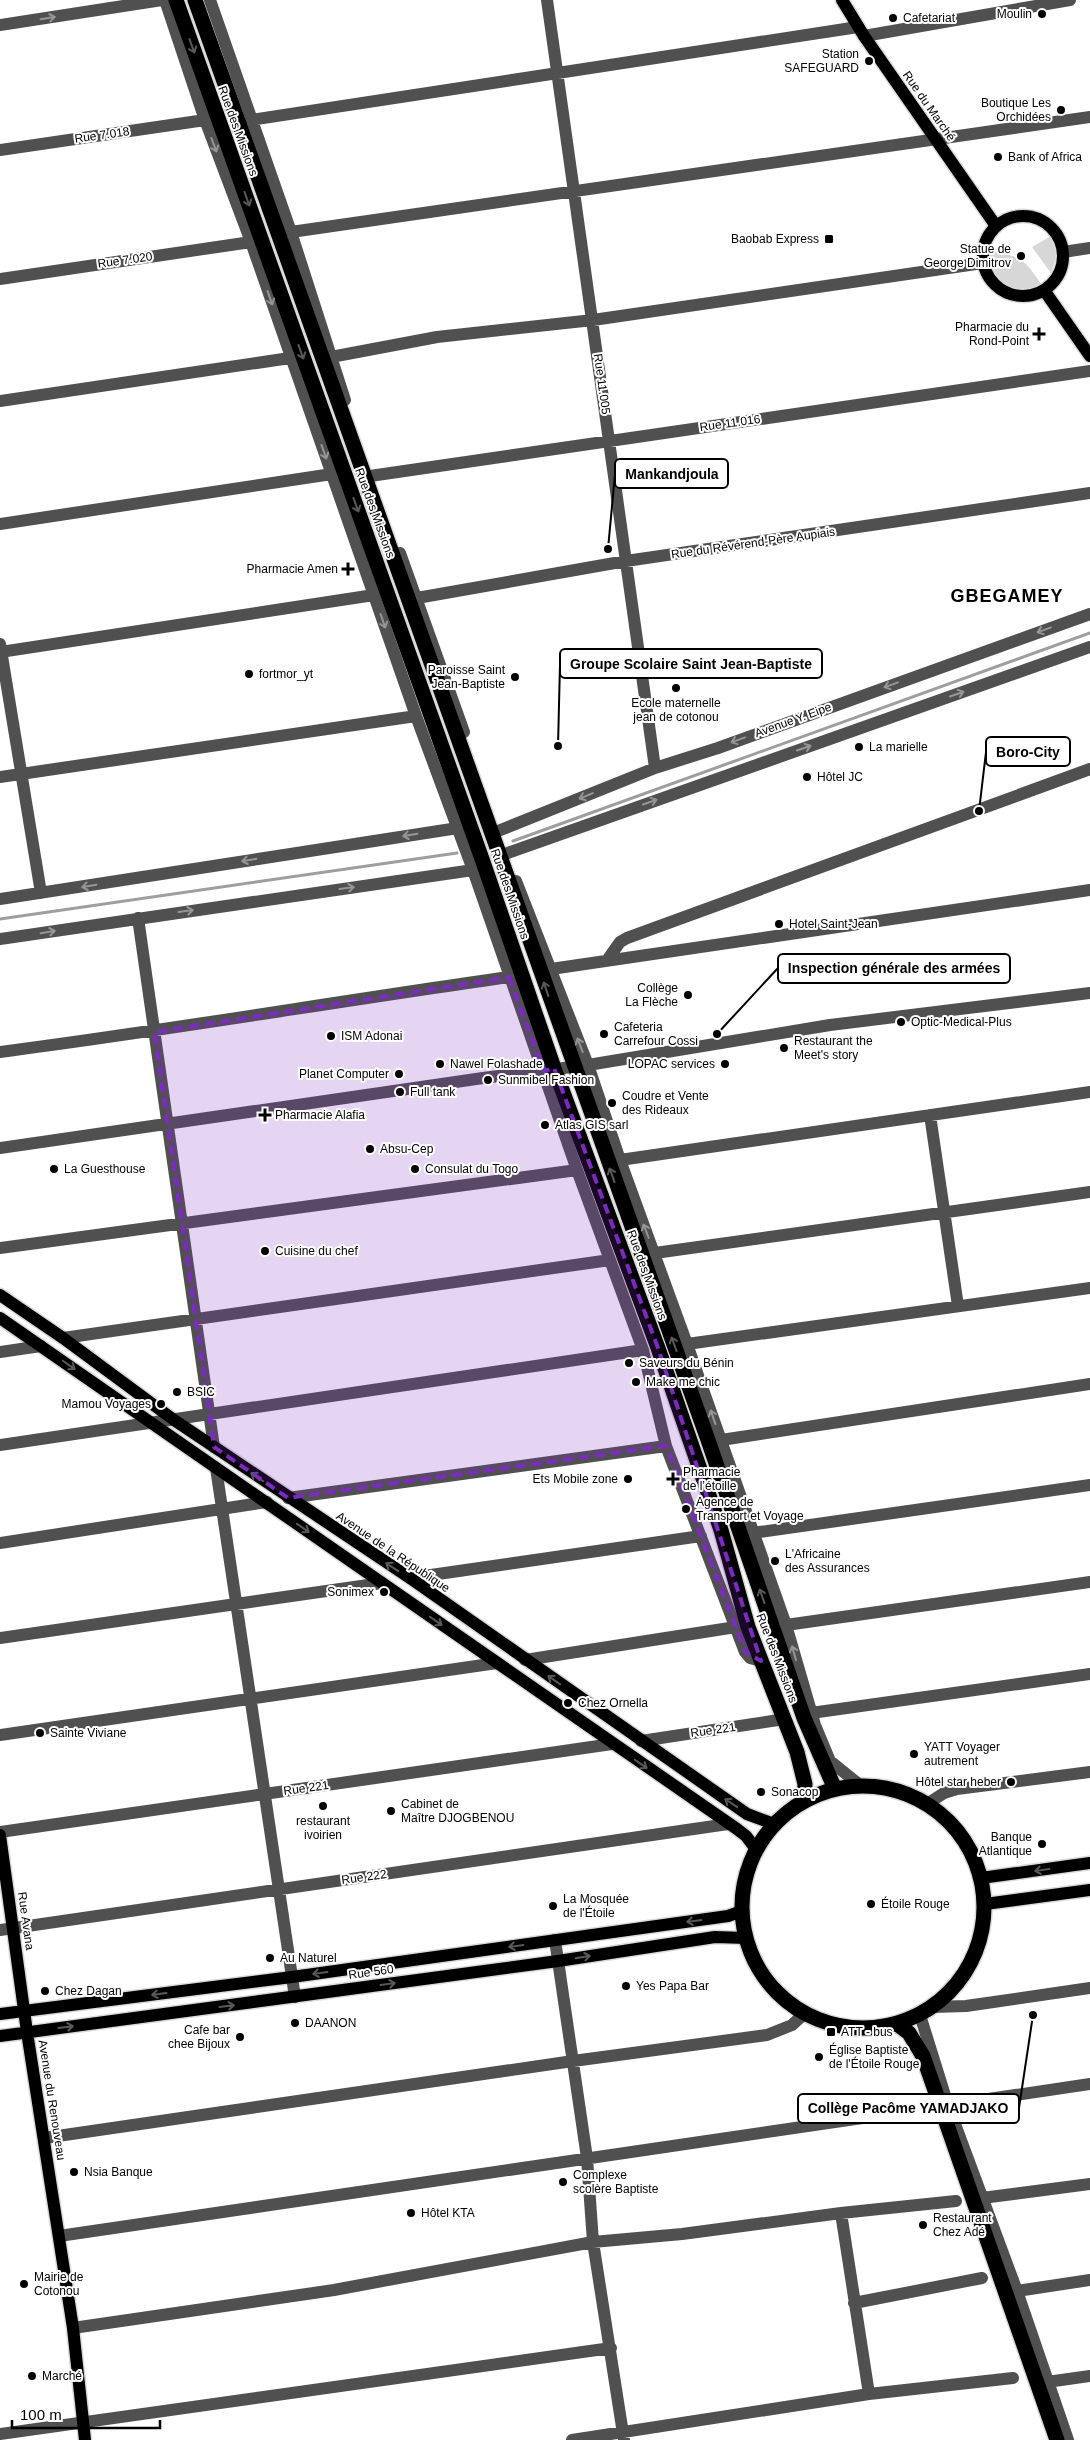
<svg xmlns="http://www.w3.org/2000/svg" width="1090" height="2440" font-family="Arial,sans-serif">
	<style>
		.green { fill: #d7d7d7 }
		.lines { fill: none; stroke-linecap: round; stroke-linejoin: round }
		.stream { stroke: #9e9e9e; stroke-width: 3 }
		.major-casing { stroke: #dbdbdb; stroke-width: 15 }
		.highway-casing { stroke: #dbdbdb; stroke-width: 18 }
		.minor { stroke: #505050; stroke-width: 12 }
		.major { stroke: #000; stroke-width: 12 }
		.highway { stroke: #000; stroke-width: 15 }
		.oneway { stroke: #969696 }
		.oneway2 { stroke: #595959 }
		.marked { fill: #7b2cbf; fill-opacity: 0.2; stroke: #7b2cbf; stroke-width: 4; stroke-dasharray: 10 6; stroke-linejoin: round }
		.poi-dot { fill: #000; stroke: #fff; stroke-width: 2 }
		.labels { text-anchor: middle; stroke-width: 4; stroke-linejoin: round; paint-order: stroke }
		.poi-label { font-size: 12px; fill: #000; stroke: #fff; text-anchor: start }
		.street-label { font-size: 12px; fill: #000; stroke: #fff }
		.district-label { font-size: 18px; font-weight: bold; letter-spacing: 1px; fill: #000; stroke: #fff }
		.leader { fill: none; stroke: #000; stroke-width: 2 }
		.callout-dot { fill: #000; stroke: #fff; stroke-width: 2 }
		.callout { fill: #fff; stroke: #000; stroke-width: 2 }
		.callout-label { font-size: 14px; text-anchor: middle; font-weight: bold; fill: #000 }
	</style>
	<rect width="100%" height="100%" fill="#fff"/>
	<!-- green -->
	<path class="green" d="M1051,236L1057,254L1051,273L1032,247Z
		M990,251C1020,256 1025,259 1041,284C1013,300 987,283 990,251Z"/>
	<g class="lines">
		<!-- stream -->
		<path class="stream" d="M513,841L1090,633
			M0,919L457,853"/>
		<defs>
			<path id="major" d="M842,0L864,36L996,226
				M983 256a40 40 0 1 1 80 0a40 40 0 1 1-80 0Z
				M1044,290L1090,356
				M0,1295L63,1338L174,1420L410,1578L727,1800L747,1814L774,1824
				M0,1318L737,1829L746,1836L756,1849
				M0,1835L27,2032L73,2328L85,2440
				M981,1878L1090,1863
				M985,1904L1090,1890
				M0,2014L292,1977L728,1916L742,1911
				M0,2036L558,1961L715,1937L746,1938"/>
			<path id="highway" d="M176,0L482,859L554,1068L658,1348L721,1530L748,1627L797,1752L805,1784L804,1801
				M195,0L708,1440L804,1718L835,1789
				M742 1907a121 121 0 1 1 242 0a121 121 0 1 1-242 0Z
				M897,2024L909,2033L923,2056L1057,2440"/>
		</defs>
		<!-- major casing -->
		<use href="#major" class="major-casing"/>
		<!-- highway casing -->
		<use href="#highway" class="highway-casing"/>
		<!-- minor -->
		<path class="minor" d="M165,0L205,120L251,242L416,716L473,870L577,1170L643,1350L666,1446L745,1652L750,1658L761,1661
			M210,0L291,232L345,400
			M547,0L655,768
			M0,25L162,0
			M864,36L1070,0
			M251,120L858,27
			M0,150L205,120
			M291,232L1090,117
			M1063,252L1090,248
			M0,279L251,242
			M331,357L437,337L593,320L983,263
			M0,401L290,358
			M370,476L1090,371
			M0,524L332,474
			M400,553L464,732
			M417,598L626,561L1090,493
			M0,644L41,893
			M0,652L374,595
			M0,777L416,716
			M498,831L655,768L718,748L1090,614
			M505,854L1090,647
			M516,881L588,1065L620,1160L687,1344L786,1625L815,1725L830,1761L861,1786
			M0,899L458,828
			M138,918L214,1447
			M0,939L473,870
			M608,959L620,942L627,938L1090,769
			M551,969L1090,890
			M0,1052C170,1030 339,1001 509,977
			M930,1115L958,1306
			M0,1148L483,1078L588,1065L830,1025L1090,993
			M620,1160L1090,1092
			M0,1248L577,1170
			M655,1253L1090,1192
			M63,1338L610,1260
			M687,1344L1090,1288
			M0,1352L41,1346
			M721,1440L1090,1384
			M0,1445L643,1350
			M216,1468L295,1997
			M288,1498L666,1446
			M753,1533L1090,1485
			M0,1543L267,1502
			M410,1578L701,1536
			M786,1625L1090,1582
			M0,1638L382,1583
			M525,1660L736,1627
			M811,1713L1090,1674
			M0,1735L497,1663
			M641,1741L785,1719
			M927,1804L944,1793L957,1789L1090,1772
			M0,1832L612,1744
			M0,1930L728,1824
			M555,1940L587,2158L593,2242L624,2440
			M933,2007L966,2006L1090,1988
			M920,2015L948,2105L1017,2291L1068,2440
			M948,2105L1090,2084
			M44,2138L573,2061L767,2035L792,2025L805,2013
			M982,2198L1090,2184
			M841,2213L869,2394
			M59,2236L924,2109
			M1017,2291L1090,2280
			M854,2303L982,2278
			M73,2328L334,2290L593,2242L682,2234L841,2213L956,2201
			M1047,2382L1090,2376
			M0,2434L611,2348
			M572,2440L869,2394L1013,2378"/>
		<!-- major -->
		<use href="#major" class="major"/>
		<!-- highway -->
		<use href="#highway" class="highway"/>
	</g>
	<!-- one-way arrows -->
	<defs><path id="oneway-shaft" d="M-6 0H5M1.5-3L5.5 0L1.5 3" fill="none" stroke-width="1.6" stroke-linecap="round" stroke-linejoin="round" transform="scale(1.25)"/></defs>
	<g class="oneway">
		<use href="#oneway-shaft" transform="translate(48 18) rotate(-9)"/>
		<use href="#oneway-shaft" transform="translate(214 145) rotate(69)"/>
		<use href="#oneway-shaft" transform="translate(270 298) rotate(71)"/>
		<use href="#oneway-shaft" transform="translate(324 452) rotate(70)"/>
		<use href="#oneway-shaft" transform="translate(383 621) rotate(71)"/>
		<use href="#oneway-shaft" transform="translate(1044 630) rotate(160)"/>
		<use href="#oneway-shaft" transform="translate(891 685) rotate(160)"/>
		<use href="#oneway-shaft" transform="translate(957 694) rotate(-19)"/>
		<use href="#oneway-shaft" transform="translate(738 740) rotate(160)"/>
		<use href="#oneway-shaft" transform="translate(804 748) rotate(-19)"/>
		<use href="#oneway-shaft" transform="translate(586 796) rotate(158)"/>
		<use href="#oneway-shaft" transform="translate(650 802) rotate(-19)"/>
		<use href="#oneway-shaft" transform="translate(410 835) rotate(171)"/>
		<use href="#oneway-shaft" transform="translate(249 860) rotate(171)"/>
		<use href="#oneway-shaft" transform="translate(89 886) rotate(171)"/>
		<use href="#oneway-shaft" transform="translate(347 888) rotate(-8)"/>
		<use href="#oneway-shaft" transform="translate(186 911) rotate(-8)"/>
		<use href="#oneway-shaft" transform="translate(48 932) rotate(-9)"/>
		<use href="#oneway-shaft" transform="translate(580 1045) rotate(-111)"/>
		<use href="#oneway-shaft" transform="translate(646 1231) rotate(-111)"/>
		<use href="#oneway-shaft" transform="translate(713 1417) rotate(-109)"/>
		<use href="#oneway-shaft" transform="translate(794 1653) rotate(-106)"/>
	</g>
	<g class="oneway2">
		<use href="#oneway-shaft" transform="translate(192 46) rotate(70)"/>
		<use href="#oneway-shaft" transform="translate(247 199) rotate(70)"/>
		<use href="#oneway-shaft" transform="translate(301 352) rotate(70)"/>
		<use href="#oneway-shaft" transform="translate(356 505) rotate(70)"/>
		<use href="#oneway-shaft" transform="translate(546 989) rotate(-109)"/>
		<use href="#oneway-shaft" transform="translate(612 1175) rotate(-110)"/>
		<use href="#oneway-shaft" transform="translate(674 1344) rotate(-110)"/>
		<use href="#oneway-shaft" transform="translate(69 1365) rotate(35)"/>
		<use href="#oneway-shaft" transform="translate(257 1477) rotate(-145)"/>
		<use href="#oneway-shaft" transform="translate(303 1528) rotate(35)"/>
		<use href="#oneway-shaft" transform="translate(392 1567) rotate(-147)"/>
		<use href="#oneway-shaft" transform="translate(762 1596) rotate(-109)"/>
		<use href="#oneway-shaft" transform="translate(436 1621) rotate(35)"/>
		<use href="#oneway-shaft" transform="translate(554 1680) rotate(-145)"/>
		<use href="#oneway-shaft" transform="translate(641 1764) rotate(35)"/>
		<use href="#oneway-shaft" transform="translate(731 1803) rotate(-146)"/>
		<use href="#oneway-shaft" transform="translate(1042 1870) rotate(172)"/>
		<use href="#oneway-shaft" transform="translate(694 1921) rotate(172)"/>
		<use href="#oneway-shaft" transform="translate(516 1946) rotate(172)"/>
		<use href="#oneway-shaft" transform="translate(583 1957) rotate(-9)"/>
		<use href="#oneway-shaft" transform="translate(320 1973) rotate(172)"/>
		<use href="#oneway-shaft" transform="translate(388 1984) rotate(-8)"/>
		<use href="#oneway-shaft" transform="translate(159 1994) rotate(173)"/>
		<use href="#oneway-shaft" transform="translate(227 2006) rotate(-7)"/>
		<use href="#oneway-shaft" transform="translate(66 2027) rotate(-7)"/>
	</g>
	<!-- marked area -->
	<path class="marked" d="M509,977L544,1071L554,1068L658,1348L761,1661L745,1652L666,1446L288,1498L214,1447L154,1032Z"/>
	<!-- markers -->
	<g class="poi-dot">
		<circle cx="1042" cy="14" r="5"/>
		<circle cx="893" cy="18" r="5"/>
		<circle cx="869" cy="61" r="5"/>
		<circle cx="1061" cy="110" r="5"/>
		<circle cx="998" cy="157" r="5"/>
		<rect x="824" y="234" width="10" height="10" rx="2.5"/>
		<circle cx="1021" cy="256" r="5"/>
		<path d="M1036.5 326.5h5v5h5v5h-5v5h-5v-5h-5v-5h5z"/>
		<path d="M345.5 561.5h5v5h5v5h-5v5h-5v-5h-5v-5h5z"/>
		<circle cx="249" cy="674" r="5"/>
		<circle cx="515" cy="677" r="5"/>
		<circle cx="676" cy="688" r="5"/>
		<circle cx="859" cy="747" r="5"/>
		<circle cx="807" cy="777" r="5"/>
		<circle cx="779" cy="924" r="5"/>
		<circle cx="688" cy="995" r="5"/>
		<circle cx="901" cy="1022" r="5"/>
		<circle cx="604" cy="1034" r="5"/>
		<circle cx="331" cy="1036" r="5"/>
		<circle cx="784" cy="1048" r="5"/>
		<circle cx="440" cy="1064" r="5"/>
		<circle cx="725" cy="1064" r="5"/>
		<circle cx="399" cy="1074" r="5"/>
		<circle cx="488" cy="1080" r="5"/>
		<circle cx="400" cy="1092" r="5"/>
		<circle cx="612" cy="1103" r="5"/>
		<path d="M262.5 1107.5h5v5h5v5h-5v5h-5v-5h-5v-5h5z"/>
		<circle cx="545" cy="1125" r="5"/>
		<circle cx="370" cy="1149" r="5"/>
		<circle cx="54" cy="1169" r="5"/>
		<circle cx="415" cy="1169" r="5"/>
		<circle cx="265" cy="1251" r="5"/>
		<circle cx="629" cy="1363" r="5"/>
		<circle cx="636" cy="1382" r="5"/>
		<circle cx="177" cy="1392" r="5"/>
		<circle cx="161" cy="1404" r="5"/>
		<circle cx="628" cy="1479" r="5"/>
		<path d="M670.5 1471.5h5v5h5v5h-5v5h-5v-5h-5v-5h5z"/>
		<circle cx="686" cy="1509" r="5"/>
		<circle cx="775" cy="1561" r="5"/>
		<circle cx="384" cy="1592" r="5"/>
		<circle cx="568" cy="1703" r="5"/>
		<circle cx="40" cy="1733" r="5"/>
		<circle cx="914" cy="1754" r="5"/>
		<circle cx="1011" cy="1782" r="5"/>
		<circle cx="761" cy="1792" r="5"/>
		<circle cx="323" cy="1806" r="5"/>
		<circle cx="391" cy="1811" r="5"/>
		<circle cx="1042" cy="1844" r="5"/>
		<circle cx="871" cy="1904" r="5"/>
		<circle cx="553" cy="1906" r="5"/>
		<circle cx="270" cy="1958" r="5"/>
		<circle cx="626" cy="1986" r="5"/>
		<circle cx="45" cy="1991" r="5"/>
		<circle cx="295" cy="2023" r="5"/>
		<rect x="826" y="2027" width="10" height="10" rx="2.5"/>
		<circle cx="240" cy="2037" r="5"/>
		<circle cx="819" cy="2057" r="5"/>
		<circle cx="74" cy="2172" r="5"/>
		<circle cx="563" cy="2182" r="5"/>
		<circle cx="411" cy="2213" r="5"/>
		<circle cx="923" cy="2225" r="5"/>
		<circle cx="24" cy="2284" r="5"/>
		<circle cx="32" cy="2376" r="5"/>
	</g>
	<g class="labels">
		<!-- poi labels -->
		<g class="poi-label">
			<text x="1032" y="18" text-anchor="end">Moulin</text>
			<text x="903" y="22">Cafetariat</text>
			<text x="859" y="58" text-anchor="end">Station<tspan x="859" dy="14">SAFEGUARD</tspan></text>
			<text x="1051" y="107" text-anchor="end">Boutique Les<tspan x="1051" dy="14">Orchidées</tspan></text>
			<text x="1008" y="161">Bank of Africa</text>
			<text x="819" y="243" text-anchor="end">Baobab Express</text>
			<text x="1011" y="253" text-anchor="end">Statue de<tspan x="1011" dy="14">George Dimitrov</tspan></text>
			<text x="1029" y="331" text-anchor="end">Pharmacie du<tspan x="1029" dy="14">Rond-Point</tspan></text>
			<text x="338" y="573" text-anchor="end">Pharmacie Amen</text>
			<text x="505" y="674" text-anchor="end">Paroisse Saint<tspan x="505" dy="14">Jean-Baptiste</tspan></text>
			<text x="259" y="678">fortmor_yt</text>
			<text x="676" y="707" text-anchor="middle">Ecole maternelle<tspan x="676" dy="14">jean de cotonou</tspan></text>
			<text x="869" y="751">La marielle</text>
			<text x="817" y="781">Hôtel JC</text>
			<text x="789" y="928">Hotel Saint-Jean</text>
			<text x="678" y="992" text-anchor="end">Collège<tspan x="678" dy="14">La Flèche</tspan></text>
			<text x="911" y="1026">Optic-Medical-Plus</text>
			<text x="614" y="1031">Cafeteria<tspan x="614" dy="14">Carrefour Cossi</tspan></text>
			<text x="341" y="1040">ISM Adonai</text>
			<text x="794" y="1045">Restaurant the<tspan x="794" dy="14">Meet's story</tspan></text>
			<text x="450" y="1068">Nawel Folashade</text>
			<text x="715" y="1068" text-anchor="end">LOPAC services</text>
			<text x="389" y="1078" text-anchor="end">Planet Computer</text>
			<text x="498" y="1084">Sunmibel Fashion</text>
			<text x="410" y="1096">Full tank</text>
			<text x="622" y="1100">Coudre et Vente<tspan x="622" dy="14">des Rideaux</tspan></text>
			<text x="275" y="1119">Pharmacie Alafia</text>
			<text x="555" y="1129">Atlas GIS sarl</text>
			<text x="380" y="1153">Absu-Cep</text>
			<text x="64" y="1173">La Guesthouse</text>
			<text x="425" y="1173">Consulat du Togo</text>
			<text x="275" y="1255">Cuisine du chef</text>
			<text x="639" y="1367">Saveurs du Bénin</text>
			<text x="646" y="1386">Make me chic</text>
			<text x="187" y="1396">BSIC</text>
			<text x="151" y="1408" text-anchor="end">Mamou Voyages</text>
			<text x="683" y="1476">Pharmacie<tspan x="683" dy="14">de l’étoille</tspan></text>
			<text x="618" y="1483" text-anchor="end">Ets Mobile zone</text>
			<text x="696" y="1506">Agence de<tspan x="696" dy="14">Transport et Voyage</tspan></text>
			<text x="785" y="1558">L'Africaine<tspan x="785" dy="14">des Assurances</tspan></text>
			<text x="374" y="1596" text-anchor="end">Sonimex</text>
			<text x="578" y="1707">Chez Ornella</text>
			<text x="50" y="1737">Sainte Viviane</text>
			<text x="924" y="1751">YATT Voyager<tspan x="924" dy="14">autrement</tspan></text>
			<text x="1001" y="1786" text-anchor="end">Hôtel star heber</text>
			<text x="771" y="1796">Sonacop</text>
			<text x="401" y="1808">Cabinet de<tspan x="401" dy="14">Maître DJOGBENOU</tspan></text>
			<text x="323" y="1825" text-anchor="middle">restaurant<tspan x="323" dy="14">ivoirien</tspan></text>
			<text x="1032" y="1841" text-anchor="end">Banque<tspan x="1032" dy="14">Atlantique</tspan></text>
			<text x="563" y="1903">La Mosquée<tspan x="563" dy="14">de l'Étoile</tspan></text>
			<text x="881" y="1908">Étoile Rouge</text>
			<text x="280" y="1962">Au Naturel</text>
			<text x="636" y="1990">Yes Papa Bar</text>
			<text x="55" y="1995">Chez Dagan</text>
			<text x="305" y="2027">DAANON</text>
			<text x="230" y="2034" text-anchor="end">Cafe bar<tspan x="230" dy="14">chee Bijoux</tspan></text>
			<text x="841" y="2036">ATT - bus</text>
			<text x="829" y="2054">Église Baptiste<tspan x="829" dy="14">de l'Étoile Rouge</tspan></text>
			<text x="84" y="2176">Nsia Banque</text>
			<text x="573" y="2179">Complexe<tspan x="573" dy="14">scolère Baptiste</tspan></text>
			<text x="421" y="2217">Hôtel KTA</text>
			<text x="933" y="2222">Restaurant<tspan x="933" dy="14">Chez Adé</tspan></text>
			<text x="34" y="2281">Mairie de<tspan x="34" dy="14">Cotonou</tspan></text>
			<text x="42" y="2380">Marché</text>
		</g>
		<!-- street labels -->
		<g class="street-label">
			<text transform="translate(929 106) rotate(55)" y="4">Rue du Marché</text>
			<text transform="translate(238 131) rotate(70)" y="4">Rue des Missions</text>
			<text transform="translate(102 135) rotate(-8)" y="4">Rue 7.018</text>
			<text transform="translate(125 260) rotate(-8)" y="4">Rue 7.020</text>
			<text transform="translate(602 384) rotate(82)" y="4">Rue 11.005</text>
			<text transform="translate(730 423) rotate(-8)" y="4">Rue 11.016</text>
			<text transform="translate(375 513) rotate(70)" y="4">Rue des Missions</text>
			<text transform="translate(753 543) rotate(-8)" y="4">Rue du Révérend-Père Aupiais</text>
			<text transform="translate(793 720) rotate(-20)" y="4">Avenue Y. Eipe</text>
			<text transform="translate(510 894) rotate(71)" y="4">Rue des Missions</text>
			<text transform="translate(647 1275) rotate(70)" y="4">Rue des Missions</text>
			<text transform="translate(393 1552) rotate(34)" y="4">Avenue de la République</text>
			<text transform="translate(777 1658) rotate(69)" y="4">Rue des Missions</text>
			<text transform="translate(713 1730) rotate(-8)" y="4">Rue 221</text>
			<text transform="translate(306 1788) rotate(-8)" y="4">Rue 221</text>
			<text transform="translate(364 1877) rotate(-8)" y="4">Rue 222</text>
			<text transform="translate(26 1921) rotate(82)" y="4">Rue Avana</text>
			<text transform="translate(371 1972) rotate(-8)" y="4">Rue 560</text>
			<text transform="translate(52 2100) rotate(81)" y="4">Avenue du Renouveau</text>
		</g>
		<!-- district labels -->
		<g class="district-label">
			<text x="1007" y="602">GBEGAMEY</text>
		</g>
	</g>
	<!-- callouts -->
	<path class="leader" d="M608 549L615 474M558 746L560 664M979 811L986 752M717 1034L778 968M1033 2015L1019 2108"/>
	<g class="callout-dot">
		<circle cx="608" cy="549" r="5"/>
		<circle cx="558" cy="746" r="5"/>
		<circle cx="979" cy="811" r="5"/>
		<circle cx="717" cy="1034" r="5"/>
		<circle cx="1033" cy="2015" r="5"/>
	</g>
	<g class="callout">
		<rect x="615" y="459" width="113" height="29" rx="5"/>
		<rect x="560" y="649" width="262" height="29" rx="5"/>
		<rect x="986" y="737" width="84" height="29" rx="5"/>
		<rect x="778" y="954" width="232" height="29" rx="5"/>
		<rect x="798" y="2094" width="221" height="29" rx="5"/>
	</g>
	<g class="callout-label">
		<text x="672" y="479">Mankandjoula</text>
		<text x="691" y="669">Groupe Scolaire Saint Jean-Baptiste</text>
		<text x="1028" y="757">Boro-City</text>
		<text x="894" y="973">Inspection générale des armées</text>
		<text x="908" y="2113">Collège Pacôme YAMADJAKO</text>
	</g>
	<!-- scale -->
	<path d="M12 2420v8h148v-8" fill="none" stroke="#000000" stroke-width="2.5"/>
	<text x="20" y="2420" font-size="15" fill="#000000" stroke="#ffffff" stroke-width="4" paint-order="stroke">100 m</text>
</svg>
